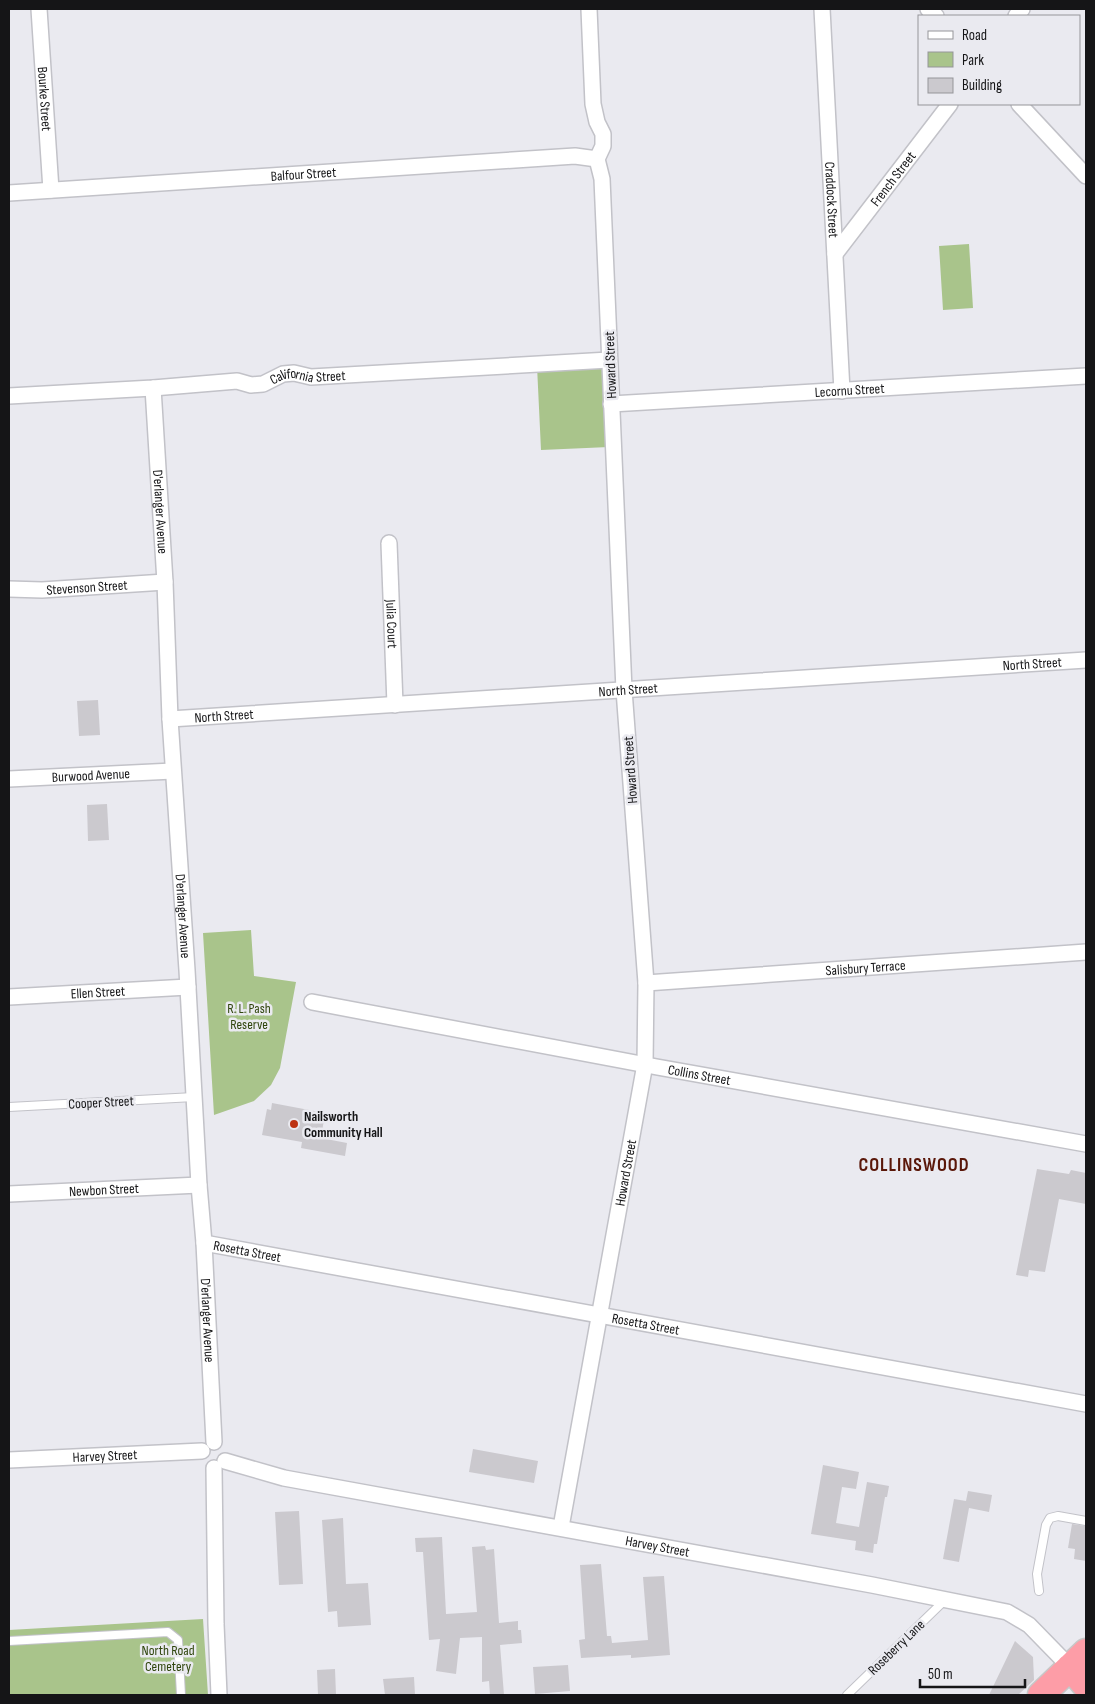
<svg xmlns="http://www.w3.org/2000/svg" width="1095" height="1704" font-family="'Sofia Sans Condensed',sans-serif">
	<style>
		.green { fill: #a9c48b }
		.building { fill: #cbc9ce }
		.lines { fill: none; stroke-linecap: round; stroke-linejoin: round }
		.lane-casing { stroke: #c2c2c8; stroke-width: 10 }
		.street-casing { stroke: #c2c2c8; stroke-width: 18 }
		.highway-casing { stroke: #c7c7c7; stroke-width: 29 }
		.lane { stroke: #fff; stroke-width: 8 }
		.street { stroke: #fff; stroke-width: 15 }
		.highway { stroke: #fd9da7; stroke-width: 26 }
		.poi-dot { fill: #bd3212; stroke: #eaeaf0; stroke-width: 2 }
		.labels { text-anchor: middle; stroke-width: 5; stroke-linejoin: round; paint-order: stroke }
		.street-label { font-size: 14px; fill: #151517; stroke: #eaeaf0 }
		.park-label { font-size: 14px; fill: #2f450c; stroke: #eaeaf0 }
		.poi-label { font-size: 14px; font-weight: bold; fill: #151517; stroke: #eaeaf0; text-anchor: start }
		.district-label { font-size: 19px; font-weight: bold; letter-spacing: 1px; fill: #5a1709; stroke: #eaeaf0 }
	</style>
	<rect width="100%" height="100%" fill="#eaeaf0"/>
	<!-- green -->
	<path class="green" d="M969,244L973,308L943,310L939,246Z
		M605,362L609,447L541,450L537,366Z
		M251,930L254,976L296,982L280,1068L271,1085L254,1101L214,1115L203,933Z
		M203,1619L208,1695H9V1630Z"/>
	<!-- building -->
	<path class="building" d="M98,700L100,735L79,736L77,701Z
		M107,804L109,840L88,841L87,805Z
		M272,1103L325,1113L321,1138L347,1143L345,1156L301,1148L302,1142L262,1135L267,1109L271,1110Z
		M1037,1169L1069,1174L1071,1170L1086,1173V1204L1059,1199L1045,1272L1029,1270L1028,1277L1016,1275Z
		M473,1449L538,1461L534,1483L469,1472Z
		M823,1465L859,1472L856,1489L842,1487L836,1523L859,1527L867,1482L889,1486L887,1497H885L877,1544H874L873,1553L855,1550L856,1541L811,1534Z
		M968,1491L992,1495L989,1512L969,1508L959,1562L943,1559L954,1499L966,1501Z
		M299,1511L303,1584L279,1585L275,1512Z
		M343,1518L346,1584L368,1583L371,1625L338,1627L337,1611L328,1612L322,1520Z
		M1072,1524L1086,1526V1561L1074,1559L1075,1549L1068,1548Z
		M442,1537L446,1614L477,1612L472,1547L485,1546L486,1550L494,1549L499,1623L518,1621V1630H521L522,1643L500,1645L504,1695H490L489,1681L482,1682V1637L460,1638L456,1674L436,1671L440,1639L429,1640L423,1552H416L415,1538Z
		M601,1564L607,1636H611L612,1643L648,1640L643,1577L664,1576L670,1655L631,1658V1655L581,1658L579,1640L585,1639L580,1565Z
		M1015,1641L1033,1657L1034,1680L1018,1695H989Z
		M568,1665L570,1691L535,1694L533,1667Z
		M335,1669L336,1695H318L317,1670Z
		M414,1677L415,1695H385L383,1679Z"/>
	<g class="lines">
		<defs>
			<path id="lane" d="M9,1107L194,1097
				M1039,1591L1037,1574L1046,1525L1050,1518L1058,1516L1086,1521
				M9,1641L168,1632L178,1640L181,1695
				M847,1695L945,1600"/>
			<g id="street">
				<path id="s1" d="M39,9L51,190"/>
				<path id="s2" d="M822,9L842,391"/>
				<path d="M928,9L936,16"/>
				<path d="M1016,16L1022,9"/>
				<path d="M1019,104L1086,176"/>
				<path id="s3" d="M9,193L575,156L597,159"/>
				<path id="s4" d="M835,254L950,104"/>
				<path id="s5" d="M153,388L165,582L170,719L187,970L199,1185L204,1243L214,1442"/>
				<path id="s6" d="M9,396L153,388L237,381L251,385L263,384L283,374L294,373L311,377L609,360"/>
				<path id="s7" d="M611,404L1086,376"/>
				<path id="s8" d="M389,543L395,705"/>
				<path id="s9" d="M9,589L42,590L165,582"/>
				<path id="s10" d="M170,719L1086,660"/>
				<path id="s11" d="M9,779L173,771"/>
				<path id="s12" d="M646,983L1086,952"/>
				<path id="s13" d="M9,997L188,987"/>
				<path id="s14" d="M312,1002L657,1067L1086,1144"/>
				<path id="s15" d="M9,1194L199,1185"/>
				<path id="s16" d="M204,1243L1086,1404"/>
				<path id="s17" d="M9,1460L202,1451"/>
				<path id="s18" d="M225,1461L284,1478L872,1585L1007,1612L1029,1625L1070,1667"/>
				<path d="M214,1468L216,1624L219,1695"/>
				<path id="s19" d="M561,1527L645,1064L646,983L624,690L602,179L597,159L603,146V134L597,122L593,104L589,9"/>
			</g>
			<path id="highway" d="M1070,1667L1086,1686
				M1041,1695L1086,1652"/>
		</defs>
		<!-- lane casing -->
		<use href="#lane" class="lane-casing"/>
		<!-- street casing -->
		<use href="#street" class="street-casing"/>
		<!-- highway casing -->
		<use href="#highway" class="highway-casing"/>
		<!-- lane -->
		<use href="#lane" class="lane"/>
		<!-- street -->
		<use href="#street" class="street"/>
		<!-- highway -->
		<use href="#highway" class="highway"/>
	</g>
	<!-- markers -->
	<circle class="poi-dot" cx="294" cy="1124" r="5"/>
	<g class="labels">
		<!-- street labels -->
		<g class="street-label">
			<text dy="5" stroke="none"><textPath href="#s1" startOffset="90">Bourke Street</textPath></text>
			<text dy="5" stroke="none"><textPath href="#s3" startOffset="295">Balfour Street</textPath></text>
			<text dy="5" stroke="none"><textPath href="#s4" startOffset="95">French Street</textPath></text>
			<text dy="5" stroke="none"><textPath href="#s2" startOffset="191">Craddock Street</textPath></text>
			<text transform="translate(610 365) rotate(-92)" y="5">Howard Street</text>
			<text dy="5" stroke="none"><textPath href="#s6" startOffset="302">California Street</textPath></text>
			<text dy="5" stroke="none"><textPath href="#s7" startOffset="239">Lecornu Street</textPath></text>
			<text dy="5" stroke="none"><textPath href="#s5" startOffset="124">D'erlanger Avenue</textPath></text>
			<text dy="5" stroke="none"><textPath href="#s9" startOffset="78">Stevenson Street</textPath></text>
			<text dy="5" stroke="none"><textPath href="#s8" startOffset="81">Julia Court</textPath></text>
			<text dy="5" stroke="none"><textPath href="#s10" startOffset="864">North Street</textPath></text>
			<text dy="5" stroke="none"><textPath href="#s10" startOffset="459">North Street</textPath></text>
			<text dy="5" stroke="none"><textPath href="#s10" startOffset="54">North Street</textPath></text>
			<text transform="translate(630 770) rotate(-94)" y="5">Howard Street</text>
			<text dy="5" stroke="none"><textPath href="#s11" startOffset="82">Burwood Avenue</textPath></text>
			<text dy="5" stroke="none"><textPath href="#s5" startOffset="529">D'erlanger Avenue</textPath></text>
			<text dy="5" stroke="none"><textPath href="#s12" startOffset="220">Salisbury Terrace</textPath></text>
			<text dy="5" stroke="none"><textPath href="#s13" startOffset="89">Ellen Street</textPath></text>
			<text dy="5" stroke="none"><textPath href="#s14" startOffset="394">Collins Street</textPath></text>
			<text transform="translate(101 1102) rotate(-3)" y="5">Cooper Street</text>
			<text dy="5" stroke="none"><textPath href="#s19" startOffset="360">Howard Street</textPath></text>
			<text dy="5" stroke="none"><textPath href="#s15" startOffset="95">Newbon Street</textPath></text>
			<text dy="5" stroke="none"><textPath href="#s16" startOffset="44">Rosetta Street</textPath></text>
			<text dy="5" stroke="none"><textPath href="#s5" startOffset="934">D'erlanger Avenue</textPath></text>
			<text dy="5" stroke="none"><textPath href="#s16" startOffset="449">Rosetta Street</textPath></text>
			<text dy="5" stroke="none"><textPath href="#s17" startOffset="96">Harvey Street</textPath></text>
			<text dy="5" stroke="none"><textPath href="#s18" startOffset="441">Harvey Street</textPath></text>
			<text transform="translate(896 1647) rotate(-44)" y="5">Roseberry Lane</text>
		</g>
		<!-- park labels -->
		<g class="park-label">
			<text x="249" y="1013">R. L. Pash<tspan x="249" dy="16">Reserve</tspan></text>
			<text x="168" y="1655">North Road<tspan x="168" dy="16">Cemetery</tspan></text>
		</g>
		<!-- poi labels -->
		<g class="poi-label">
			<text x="304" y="1121">Nailsworth<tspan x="304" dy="16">Community Hall</tspan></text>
		</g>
		<!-- district labels -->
		<g class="district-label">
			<text x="914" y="1171">COLLINSWOOD</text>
		</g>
	</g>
	<!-- border -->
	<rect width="1095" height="1704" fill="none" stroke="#151517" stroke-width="20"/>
	<!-- legend -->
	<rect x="918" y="15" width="162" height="90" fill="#eaeaf0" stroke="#959599"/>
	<rect x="928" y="31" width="25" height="8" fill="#ffffff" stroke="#959599"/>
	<text x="962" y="40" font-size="15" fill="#151517">Road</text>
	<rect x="928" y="52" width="25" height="15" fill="#a9c48b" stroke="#959599"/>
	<text x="962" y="65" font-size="15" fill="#151517">Park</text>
	<rect x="928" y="78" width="25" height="15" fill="#cbc9ce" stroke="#959599"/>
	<text x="962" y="90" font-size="15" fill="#151517">Building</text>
	<!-- scale -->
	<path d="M920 1679v8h105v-8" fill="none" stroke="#151517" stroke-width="2.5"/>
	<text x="928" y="1679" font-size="15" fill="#151517" stroke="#eaeaf0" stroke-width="4" paint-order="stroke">50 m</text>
</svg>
